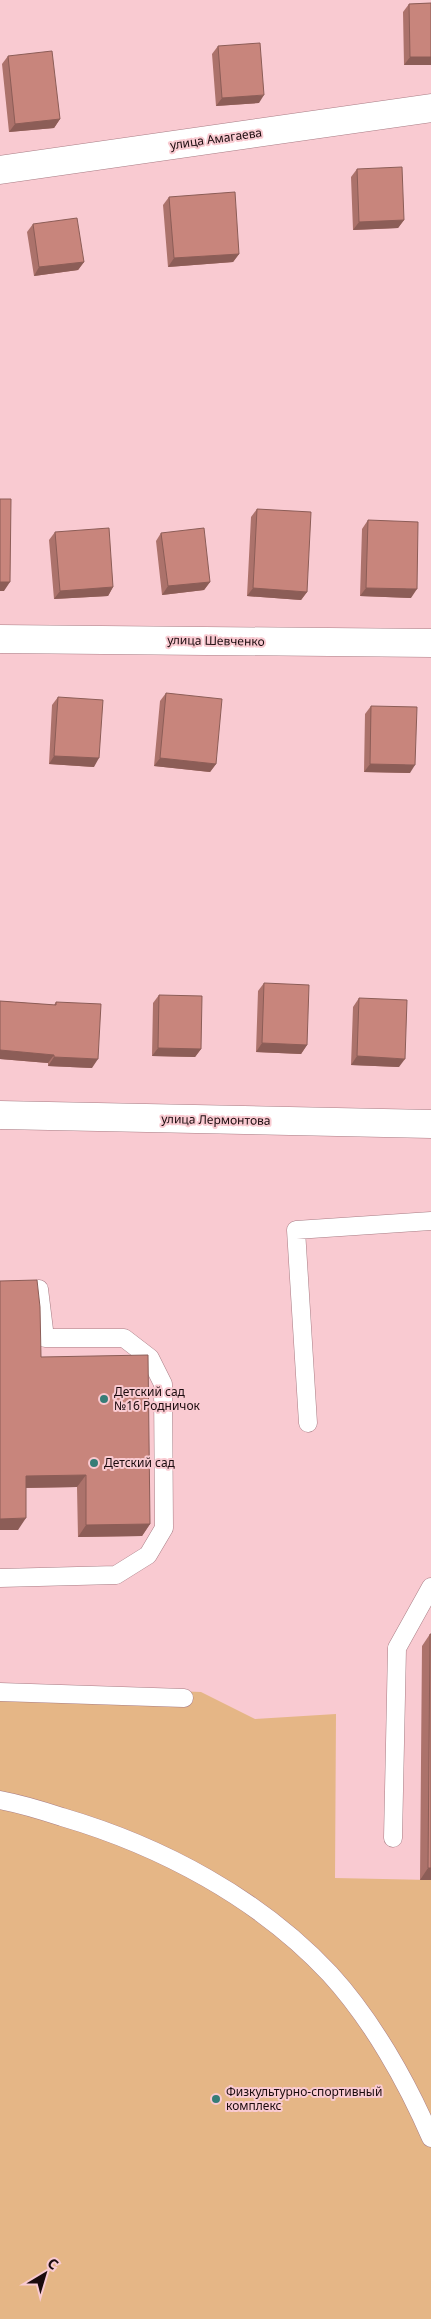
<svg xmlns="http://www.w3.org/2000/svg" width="431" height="2319" font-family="'Noto Sans',sans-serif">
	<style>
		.pitch { fill: #e5b686 }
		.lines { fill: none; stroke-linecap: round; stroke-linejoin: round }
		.service-casing { stroke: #a87c84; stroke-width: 19 }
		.minor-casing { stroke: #a87c84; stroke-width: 29 }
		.tertiary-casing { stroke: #a87c84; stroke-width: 29 }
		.service { stroke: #fff; stroke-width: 18 }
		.minor { stroke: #fff; stroke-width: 28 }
		.tertiary { stroke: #fff; stroke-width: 28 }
		.wall { fill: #ac726b }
		.shaded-wall { fill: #8c5d57 }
		.building { fill: #c8857c; stroke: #8c5d57 }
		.poi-dot { fill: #367d77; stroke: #f9cad1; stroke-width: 2 }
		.labels { text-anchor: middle; stroke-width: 4; stroke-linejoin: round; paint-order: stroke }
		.street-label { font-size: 12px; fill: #1b0b0e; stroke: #f9cad1 }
		.poi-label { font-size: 12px; fill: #1b0b0e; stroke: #f9cad1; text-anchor: start }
	</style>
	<rect width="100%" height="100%" fill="#f9cad1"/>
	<!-- pitch -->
	<path class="pitch" d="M0,1684L201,1692L255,1719L336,1714L335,1878L431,1880V2319H0Z"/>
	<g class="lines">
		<defs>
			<path id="service" d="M308,1423L296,1230L431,1221
				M0,1578L116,1575L148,1555L164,1528L163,1384L150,1358L124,1338H45L39,1289
				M0,1692L184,1698
				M0,1800C21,1804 41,1810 62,1817C161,1846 259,1898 330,1974C372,2020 407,2082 431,2138
				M393,1838L397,1648L431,1587"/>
			<path id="minor" d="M0,639L431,643
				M0,1115L431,1124"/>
			<path id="tertiary" d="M0,170L431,108"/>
		</defs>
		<!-- service casing -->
		<use href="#service" class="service-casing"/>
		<!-- minor casing -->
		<use href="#minor" class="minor-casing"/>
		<!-- tertiary casing -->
		<use href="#tertiary" class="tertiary-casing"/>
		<!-- service -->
		<use href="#service" class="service"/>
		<!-- minor -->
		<use href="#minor" class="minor"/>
		<!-- tertiary -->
		<use href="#tertiary" class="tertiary"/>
	</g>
	<!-- wall -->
	<path class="wall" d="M431,3V65H404L403,12L409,4Z
		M218,46L259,103L216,106L212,54Z
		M8,56L60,119L54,128L9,132L2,64Z
		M357,169L404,220L398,228L353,230L351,177Z
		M169,197L239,254L233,262L168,267L163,205Z
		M33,224L84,262L78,270L34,276L27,232Z
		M257,509L307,592L301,600L247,596L251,517Z
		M368,520L411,598L360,596L362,529Z
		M55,532L113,587L108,596L54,599L49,540Z
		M161,533L210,582L204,590L162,595L156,541Z
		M166,693L216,764L210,772L154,766L160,701Z
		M58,697L94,767L49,764L52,705Z
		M371,706L410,773L364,772L365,714Z
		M264,983L307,1045L301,1054L256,1052L258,991Z
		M159,995L201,1049L195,1057L152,1056L153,1003Z
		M359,998L399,1067L351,1065L353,1007Z
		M0,1001L54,1005L56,1002L92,1068L48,1066V1063L0,1059Z
		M0,1281L41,1357L150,1524L142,1536L78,1537L77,1487L26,1488L18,1530H0Z
		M430,1634H431V1880H420L422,1646Z"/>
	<!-- shaded-wall -->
	<path class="shaded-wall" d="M410,57H431V65H404Z
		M264,95L259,103L216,106L222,98Z
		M60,119L54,128L9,132L15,124Z
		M404,220L398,228L353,230L359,222Z
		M239,254L233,262L168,267L174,258Z
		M84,262L78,270L34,276L39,267Z
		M0,582H10L4,591H0Z
		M210,582L204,590L162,595L168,586Z
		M113,587L108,596L54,599L60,591Z
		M253,588L307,592L301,600L247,596Z
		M366,588L417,589L411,598L360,596Z
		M54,756L99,758L94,767L49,764Z
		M160,758L216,764L210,772L154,766Z
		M370,764L415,765L410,773L364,772Z
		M262,1043L307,1045L301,1054L256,1052Z
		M158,1048L201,1049L195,1057L152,1056Z
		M0,1050L54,1055L48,1063L0,1059Z
		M357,1056L405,1059L399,1067L351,1065Z
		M54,1057L98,1059L92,1068L48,1066Z
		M86,1475L77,1487L18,1488L26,1476Z
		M26,1518L18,1530H0V1519Z
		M150,1524L142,1536L78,1537L86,1525Z
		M428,1868H431V1880H420Z"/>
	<!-- building -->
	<path class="building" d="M431,3V57H410L409,4Z
		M260,43L264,95L222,98L218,46Z
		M52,51L60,119L15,124L8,56Z
		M402,167L404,220L359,222L357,169Z
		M235,192L239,254L174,258L169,197Z
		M77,218L84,262L39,267L33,224Z
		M0,499H11L10,582H0Z
		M257,509L311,512L307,592L253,588Z
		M368,520L418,522L417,589L366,588Z
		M109,528L113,587L60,591L55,532Z
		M204,528L210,582L168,586L161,533Z
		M166,693L222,699L216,764L160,758Z
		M58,697L103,700L99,758L54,756Z
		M371,706L417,707L415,765L370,764Z
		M264,983L309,985L307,1045L262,1043Z
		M159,995L202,996L201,1049L158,1048Z
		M359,998L407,1000L405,1059L357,1056Z
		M0,1001L56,1005V1002L101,1004L98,1059L54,1057V1055L0,1050Z
		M37,1280L40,1307L41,1357L148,1355L150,1524L86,1525V1475L26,1476V1518L0,1519V1281Z
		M430,1634H431V1868H428Z"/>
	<!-- markers -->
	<g class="poi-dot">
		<circle cx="104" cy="1399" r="5"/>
		<circle cx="94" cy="1463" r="5"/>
		<circle cx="216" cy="2099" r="5"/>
	</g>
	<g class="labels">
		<!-- street labels -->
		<g class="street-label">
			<text transform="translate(216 139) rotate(-8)" y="4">улица Амагаева</text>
			<text transform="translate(216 641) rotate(1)" y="4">улица Шевченко</text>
			<text transform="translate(216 1120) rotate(1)" y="4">улица Лермонтова</text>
		</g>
		<!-- poi labels -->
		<g class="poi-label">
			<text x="114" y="1396">Детский сад<tspan x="114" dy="14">№16 Родничок</tspan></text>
			<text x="104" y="1467">Детский сад</text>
			<text x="226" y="2096">Физкультурно-спортивный<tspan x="226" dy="14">комплекс</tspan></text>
		</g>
	</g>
	<!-- north arrow -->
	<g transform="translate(45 2274) rotate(38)" stroke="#f9cad1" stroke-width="4" paint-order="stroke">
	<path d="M0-4L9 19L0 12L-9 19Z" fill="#1b0b0e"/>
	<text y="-8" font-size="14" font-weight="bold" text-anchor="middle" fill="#1b0b0e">С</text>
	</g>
</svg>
